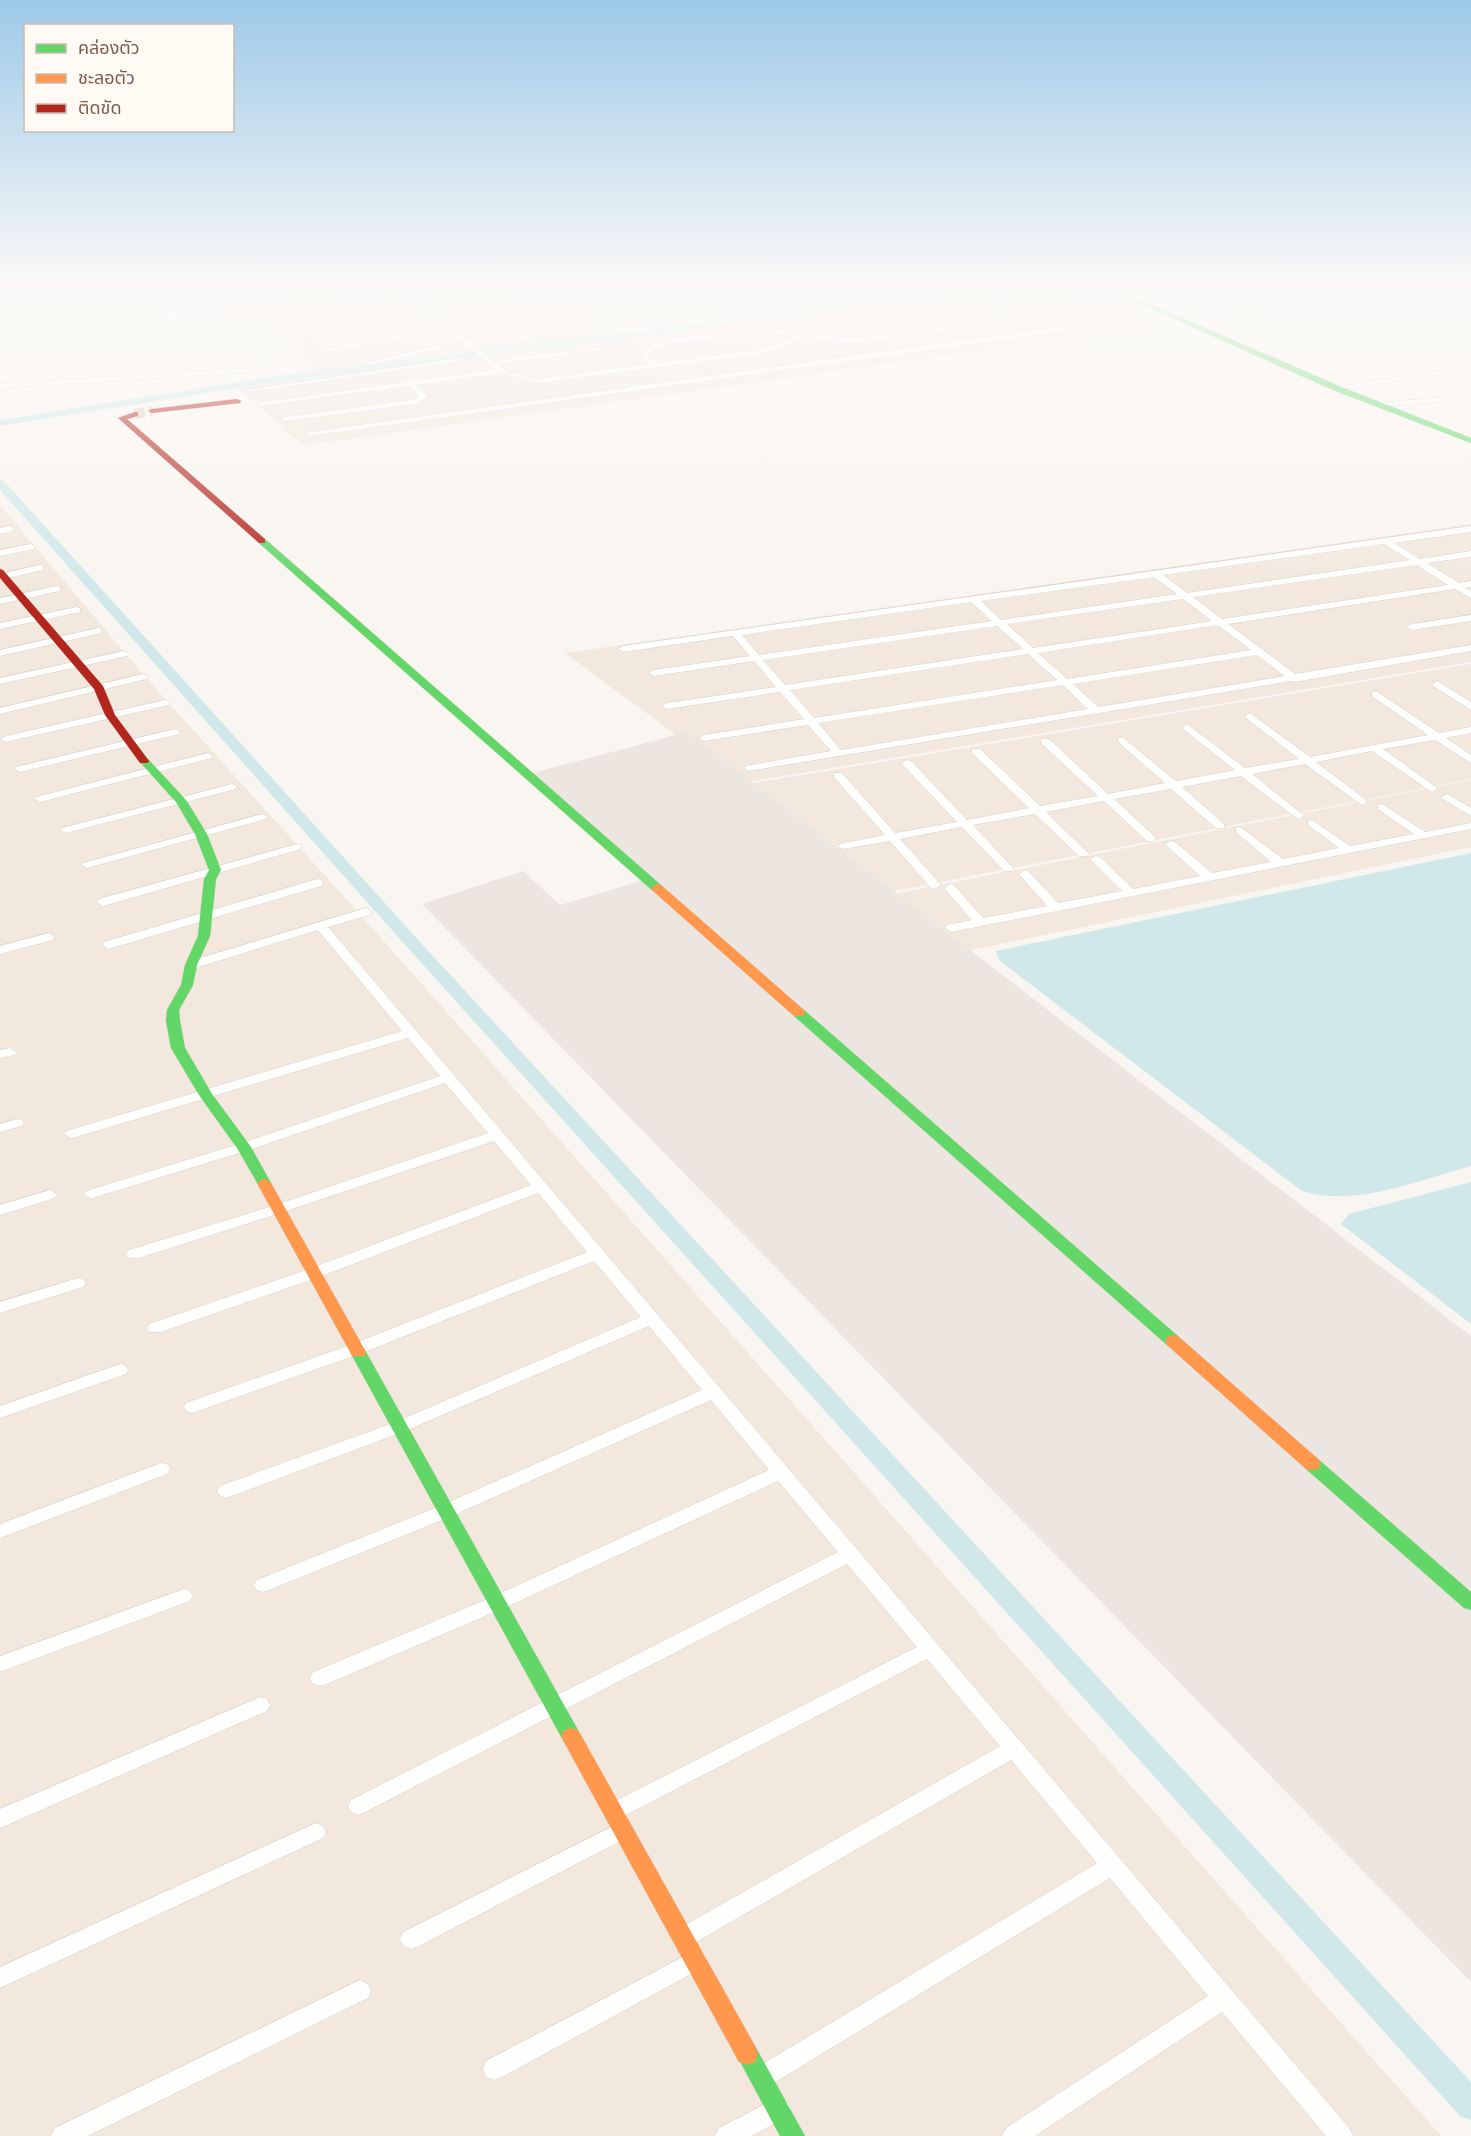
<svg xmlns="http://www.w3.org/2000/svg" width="1471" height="2136" font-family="'Roboto Condensed','Noto Sans Thai',sans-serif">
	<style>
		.residential { fill: #f2e8de }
		.industrial { fill: #ede5e0 }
		.water { fill: #d0e8ea }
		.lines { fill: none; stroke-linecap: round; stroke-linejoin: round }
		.canal { fill: #d0e8ea; fill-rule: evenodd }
		.secondary-tunnel { stroke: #d9cfc7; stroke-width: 10; stroke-dasharray: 10 4.5; stroke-linecap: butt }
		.street-casing { stroke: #d7d1cb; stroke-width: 1 }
		.fast-casing { stroke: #d9d2cb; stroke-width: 1 }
		.slow-casing { stroke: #d9d2cb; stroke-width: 1 }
		.jam-casing { stroke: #d9d2cb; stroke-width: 1 }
		.street { fill: #fefefd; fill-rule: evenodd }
		.fast { fill: #63d668; fill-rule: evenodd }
		.slow { fill: #ff974d; fill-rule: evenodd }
		.jam { fill: #b3261e; fill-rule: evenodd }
	</style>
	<rect width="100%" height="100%" fill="#f9f5f0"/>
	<!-- residential -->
	<path class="residential" d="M591,290L580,340L994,290H1100L1141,309L1122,312L1153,327L305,445L278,427L282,426L238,389L317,373L271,314L236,319L203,291Z
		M0,505L146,678L366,921L1441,2136H0Z
		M1471,524V662L741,783L565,653Z
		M1471,664V779L878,894L742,785Z
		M1471,780V847L956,953L884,896Z"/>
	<!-- industrial -->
	<path class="industrial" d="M687,732L1471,1336V1982L422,904L523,871L560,905L647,879L529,774Z"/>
	<!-- water -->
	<path class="water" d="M1471,853V1166C1419,1180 1355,1208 1302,1191L1013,971L999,960L996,951Z
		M1471,1182V1324L1341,1224L1349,1214Z"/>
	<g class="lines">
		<!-- canal -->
		<path class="canal" d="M971,290H1000L283,381L0,426V420L283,375Z
			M1410,290H1424L1471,307V313Z
			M0,480L4,481L420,942L1471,2082V2120L1460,2116L408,948L0,490Z"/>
		<!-- secondary-tunnel -->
		<path class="secondary-tunnel" d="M135,414L152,411"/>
		<defs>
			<path id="street" d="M171,290H177L180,307L173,316L253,320L279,362L252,372L0,388V384L251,368L271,361L249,323L170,320L142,337L111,348L0,373V369C43,361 127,348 161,321C166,318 169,312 173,307Z
				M310,290H329L234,306L231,304Z
				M407,290H414L423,303L438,315L585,290L574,297L442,318L454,328L567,309L570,311L458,331L493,361L604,347L607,349L498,364L507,372L538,379L648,364L643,359V351L662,340L762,328L805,333L829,324L956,307L1000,308L1003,294L1009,290H1019L1009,295L1006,308L1043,309L1135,299L1138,301L1043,313L1005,312L1002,321L992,325L852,343L806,337L765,353L538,383L500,373L416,385L428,397L416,404L287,421H284V417L411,400L419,396L409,386L259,406V402H262L405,382L408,379L412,381L495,370L448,330L317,353L314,351L444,327L434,318L308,338L305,336L430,315L420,306L304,324L301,322L417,303L410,294L294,311L291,309ZM956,311L999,312L997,319L991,321L852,339L814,334L830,328ZM762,332L797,336L764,349L656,363L649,358V352L664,344Z
				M464,290L477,293L513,290L476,297Z
				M1293,290H1313L1140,316L1137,314Z
				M1403,301L1406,303L1405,310L1430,321L1447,318L1450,320L1370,337L1254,354L1251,352L1422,323L1400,312V303Z
				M1120,318L1122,321L1096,327L310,436L306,434L310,432Z
				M569,329L571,332L490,344L487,342Z
				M439,345L441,348L369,365L365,363Z
				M460,358L462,361L249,392L245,390Z
				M1442,370H1445V374L1336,390L1332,388Z
				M1444,397L1448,399L1447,401L1377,407L1373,405L1377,403Z
				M10,526L14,529L13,531L0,534V528Z
				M1471,526V532L1394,543L1420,559L1471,551V557L1427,563L1459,583L1471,581V587L1465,588L1471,591V598L1455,589L1228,624L1295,674L1471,645V651L1295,682L1291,681L749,771L745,770V766L831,751L808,725L704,741L699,738L704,735L804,719L780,692L667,709L662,706L667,703L776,687L754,661L654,676L649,673L654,670L750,656L733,636L623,652L618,649L623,646ZM1384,544L1410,560L1187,593L1163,575ZM1417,565L1448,585L1222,619L1193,597ZM1154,577L1177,594L1001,620L981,601ZM1183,599L1212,621L1033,648L1007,624ZM971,602L992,621L759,655L742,635ZM1218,625L1251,650L1067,679L1038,653ZM997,626L1023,649L785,685L763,660ZM1028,654L1057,680L814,718L790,690ZM1257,655L1285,676L1098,707L1073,684ZM1063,685L1088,709L841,750L818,723Z
				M31,544L35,547L34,549L0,556V550Z
				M40,565L43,566V570L0,580V574Z
				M57,586L60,587V591L0,604V598Z
				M77,607L80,608V612L0,629V623Z
				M1471,615V621L1412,630L1407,627L1412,624Z
				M98,628L101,629V633L0,656V650Z
				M124,651L129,654L127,656L0,684V678Z
				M143,674L148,677L147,679L0,714V708Z
				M1437,681L1471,702V710L1433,686L1432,684Z
				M1376,691L1439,733L1471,727V733L1446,738L1471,755V763L1435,740L1383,749L1436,787L1437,789L1432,792L1372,751L1316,762L1366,800V804L1362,805L1305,764L1252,774L1302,814L1304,816L1298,819L1241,776L1182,787L1224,824V828H1216L1171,789L1114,799L1155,837V841H1147L1104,801L1046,812L1087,852L1089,854L1087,856H1079L1035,814L973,825L1012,867L1014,869L1012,871H1004L962,827L900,839L941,885L935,889L931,888L890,841L843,849L837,846L843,843L885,835L834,777V773H842L895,833L957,822L903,765L902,763L907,760L911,761L967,820L1029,808L972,753V749H980L1040,806L1098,796L1041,743V739H1049L1108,794L1165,783L1118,742V738L1122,737L1176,781L1235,770L1183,729L1182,727L1187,724L1245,768L1299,759L1246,718L1245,716L1250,713L1310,757L1428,735L1372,696V692Z
				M165,700L169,701V705L6,742L1,739L6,736Z
				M175,729L180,732L179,734L20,772L15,769L16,767Z
				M208,753L213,756L212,758L40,802L34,799L36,797Z
				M232,784L236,785V789L66,833L60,830L62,828Z
				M1447,794L1471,808V816L1443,799L1441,797Z
				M1382,804L1425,832L1471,823V829L951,932L945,928L947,925L972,920L944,888L950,884L954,885L983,918L1047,906L1019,874L1025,870L1029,872L1058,903L1122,891L1090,859L1096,856L1100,857L1133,889L1200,876L1167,846L1165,844L1171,841L1175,842L1212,873L1271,862L1236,832V828L1240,827L1283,859L1339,848L1308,825V821L1312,820L1350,846L1414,834L1378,809V805Z
				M262,814L268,817L266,819L87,868L81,865L83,863Z
				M297,844L301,845V849L107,905L103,906L97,902L99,899Z
				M317,879L321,880L323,883L321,886L112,948L108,949L102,945L104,942Z
				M366,908L372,912L370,915L328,927L1349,2128L1353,2136H1326L1222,2012L1035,2136H1002L1006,2128L1208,1996L1110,1878L769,2086L761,2089L753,2086L750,2078L753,2070L1097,1863L1011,1760L691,1945L683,1948L675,1945L672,1938L675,1931L1000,1746L927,1659L620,1818L613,1821L606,1818L603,1812L606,1806L917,1647L847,1564L365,1812L358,1815L351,1812L348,1806L351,1800L838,1552L778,1481L504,1608L327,1684L320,1686L313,1684L310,1678L313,1672L490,1598L769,1470L711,1400L452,1516L269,1590L263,1592L257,1590L254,1585L257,1580L440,1506L702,1390L649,1326L405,1431L232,1496L226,1498L220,1496L217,1491L220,1486L393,1423L641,1317L594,1261L362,1353L198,1411L192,1413L186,1411L184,1407L186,1403L350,1345L587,1252L538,1193L319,1277L161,1332H149L147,1328L149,1324L309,1269L531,1185L494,1141L283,1212L139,1258H129L126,1254L129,1250L273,1206L488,1133L445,1083L249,1150L96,1197L91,1199L84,1194L86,1191L239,1144L440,1076L408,1038L76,1137L71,1138L64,1134L66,1131L402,1031L318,930L195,968H187L185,965L187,962Z
				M49,933L55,937L53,940L0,954V946Z
				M10,1048L17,1052L15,1055L0,1058V1050Z
				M17,1119L22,1120L24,1123L22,1126L0,1132V1124Z
				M50,1190L57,1195L55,1198L0,1215V1205Z
				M78,1278L83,1279L86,1283L83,1287L0,1313V1302Z
				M120,1364L126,1366L128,1370L126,1374L0,1418V1406Z
				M161,1463L167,1464L170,1469L167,1474L0,1538V1524Z
				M184,1589L190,1591L193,1596L190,1601L0,1672V1656Z
				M260,1697L267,1699L270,1705L267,1711L0,1828V1809Z
				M623,1821L630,1824L633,1830L630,1836L419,1946L411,1949L403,1946L400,1939L403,1932Z
				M316,1823L323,1826L326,1832L323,1838L0,1988V1967Z
				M696,1950L704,1953L707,1960L704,1967L502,2077L494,2080L486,2077L483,2069L486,2061Z
				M360,1980L368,1984L371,1991L368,1998L88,2136H51L55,2128Z
				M779,2097L787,2101L791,2109L787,2117L751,2136H715L719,2128Z"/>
			<path id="fast" d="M1109,290H1118L1339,386L1471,438V443L1333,390Z
				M259,539H265L661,885L663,888L661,891H653L259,543Z
				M144,758L148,759L186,800L207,834L221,870L216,879L210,936L197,965L193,985L179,1010L180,1021L185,1048L212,1094L251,1147L271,1183L269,1186H259L237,1148L199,1095L171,1048L166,1021L167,1010L181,985L185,965L198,936L204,879L209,870L195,834L176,802L139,761Z
				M799,1009L804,1010L1179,1337L1181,1341L1179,1345H1167L794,1016L793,1013Z
				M358,1346L364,1348L366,1352L578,1730L581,1736L578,1742L571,1744L564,1742L350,1352L352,1348Z
				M1312,1458L1318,1459L1471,1592V1610L1464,1608L1306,1469L1303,1464L1306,1459Z
				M747,2043L755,2046L805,2136H780L736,2054L739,2046Z"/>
			<path id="slow" d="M657,884L661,885L804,1010L805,1013L804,1016H794L653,891L651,888Z
				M264,1178L271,1183L366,1352L364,1356H352L350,1352L257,1183Z
				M1173,1335L1179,1337L1318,1459L1321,1464L1318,1469L1312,1470L1306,1469L1167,1345L1165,1341L1167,1337Z
				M571,1728L578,1730L755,2046L758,2054L755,2062L747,2065L739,2062L564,1742L561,1736L564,1730Z"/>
			<path id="jam" d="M237,399L241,401L240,403L152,413L148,411L152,409Z
				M135,412H138V416L127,419L265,539V543H259L118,418Z
				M0,569L3,570L103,686L115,715L149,761L148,763H140L105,715L94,689L0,578Z"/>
		</defs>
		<!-- street casing -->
		<use href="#street" class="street-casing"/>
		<!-- fast casing -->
		<use href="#fast" class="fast-casing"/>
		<!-- slow casing -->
		<use href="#slow" class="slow-casing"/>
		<!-- jam casing -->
		<use href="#jam" class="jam-casing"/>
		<!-- street -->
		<use href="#street" class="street"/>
		<!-- fast -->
		<use href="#fast" class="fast"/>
		<!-- slow -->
		<use href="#slow" class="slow"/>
		<!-- jam -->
		<use href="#jam" class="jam"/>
	</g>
	<!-- sky -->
	<linearGradient id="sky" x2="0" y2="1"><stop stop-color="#9ec9e9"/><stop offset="0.49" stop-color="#fcfaf8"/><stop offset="1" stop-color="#fcfaf8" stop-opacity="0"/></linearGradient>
	<rect width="1471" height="590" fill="url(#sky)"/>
	<!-- legend -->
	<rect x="24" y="24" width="210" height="108" fill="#fffaf3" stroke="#cabbb1" stroke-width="1.5"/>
	<rect x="36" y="44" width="30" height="9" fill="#63d668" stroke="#cabbb1" stroke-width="1.5"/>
	<text x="78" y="54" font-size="18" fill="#7a5c4d">คล่องตัว</text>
	<rect x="36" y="74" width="30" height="9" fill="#ff974d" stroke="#cabbb1" stroke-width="1.5"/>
	<text x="78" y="84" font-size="18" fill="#7a5c4d">ชะลอตัว</text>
	<rect x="36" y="104" width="30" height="9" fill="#b3261e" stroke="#cabbb1" stroke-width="1.5"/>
	<text x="78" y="114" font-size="18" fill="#7a5c4d">ติดขัด</text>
</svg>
